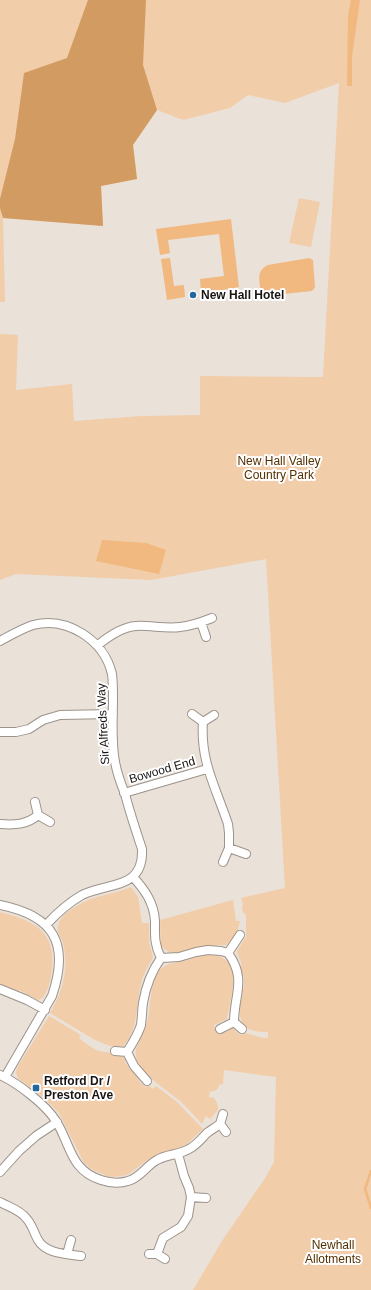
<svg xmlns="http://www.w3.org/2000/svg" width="371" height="1290" font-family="Helvetica,sans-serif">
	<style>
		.green { fill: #f2cda9 }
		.forest { fill: #d29b62 }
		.water { fill: #f1b87f }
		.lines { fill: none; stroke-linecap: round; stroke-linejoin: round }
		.stream { stroke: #f1b87f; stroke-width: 2.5 }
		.minor-casing { stroke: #9c938b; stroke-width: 10 }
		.minor { stroke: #fff; stroke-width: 8 }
		.poi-dot { fill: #23689c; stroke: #fff; stroke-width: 1.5 }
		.labels { text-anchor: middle; stroke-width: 4; stroke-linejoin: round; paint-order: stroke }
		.poi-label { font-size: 12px; font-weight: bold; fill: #191513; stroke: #fff; text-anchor: start }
		.park-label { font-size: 12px; fill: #543000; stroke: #fff }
		.street-label { font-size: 12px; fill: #191513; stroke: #fff }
	</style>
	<rect width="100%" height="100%" fill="#eae1d9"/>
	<!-- green -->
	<path class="green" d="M0,0H371V1290H193L222,1241L256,1191L264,1180L274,1162L276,1077L224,1070L223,1084L219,1085C218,1090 215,1092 210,1091L209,1097L214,1098C216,1101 219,1106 218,1110L210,1119L206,1116L202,1124C193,1115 186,1105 176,1098C163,1087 145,1077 137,1060C132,1050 143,1036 146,1026C152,1009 148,987 159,971C166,962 178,963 187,960C194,958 201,955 208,955C244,954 232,995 227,1017V1019L214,1025L218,1033L224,1030V1032L229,1031V1028H235V1031L241,1035L243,1033C251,1033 257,1038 268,1038V1032C257,1032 247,1031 240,1022H242L240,1016V1012H237L238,1005H240L243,993H241L242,988H244V976L242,975L240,966L242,965L238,955L237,951L246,937V915L243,912L242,907L243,904L241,898L285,888L266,559L151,580L16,574L0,580V334L18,335L16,390L72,384L74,421L142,416L200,415V376L323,377L339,83L285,103L248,95L230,108L183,120L157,110L133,145L137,179L101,186L103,226L3,218L5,302H0Z
		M299,198L320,202L311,247L289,243Z
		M131,887L138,897L142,923H149V942L153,957C150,965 144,971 142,980C136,1000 139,1031 123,1046H110L95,1040L50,1013C63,992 69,968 63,943C62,938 56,932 58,926C60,915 73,908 82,903C97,895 115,894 131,887Z
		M233,900L236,921H240L236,937L230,944L229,942L226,945H218L178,953H171L163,948L161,946L160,920Z
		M0,912C32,920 56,930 52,968C51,978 49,989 43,998L38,1000L19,990L17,992L0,986Z
		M49,1016L81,1035L79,1038C85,1043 91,1048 99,1051C107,1053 120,1052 126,1060L125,1062L130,1070L132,1068L140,1077L138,1080L145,1087L148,1085L153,1089L156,1086L177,1102L203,1129L187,1144L178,1149L159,1153L146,1161L129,1174L123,1176L110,1177L93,1170L84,1163L59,1113L43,1097L18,1078L16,1073L17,1068Z"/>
	<!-- forest -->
	<path class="forest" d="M88,0H146L143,65L157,110L133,145L137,179L101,186L103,226L3,218L0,208V199L15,139L24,73L67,58Z"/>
	<!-- water -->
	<path class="water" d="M351,0H360L352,56V86H347L348,16Z
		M231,219L239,287L201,294L200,279L224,276L219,234L168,240L170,253L160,255L156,229Z
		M170,258L174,286L184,285L185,297L167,300L161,259Z
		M309,258L313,260L315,287L312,291L264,296L261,294C260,282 255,271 268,265Z
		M102,540L146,543L166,550L159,574L96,561Z"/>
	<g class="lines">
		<!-- stream -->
		<path class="stream" d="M371,1171L365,1189L371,1208"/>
		<defs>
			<path id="minor" d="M201,622L206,637
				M0,641C11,635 21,629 33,625C67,616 104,640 112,674C113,682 113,690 113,698C113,719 111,741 115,762C117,773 121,784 125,794C130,813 136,831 142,849C144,890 108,882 82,895C68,903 57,913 46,925
				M98,645C109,636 122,627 136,626C150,625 165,629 180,627C191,626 202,622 212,618
				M192,714L203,722
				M214,715L203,722C200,761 216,788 228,824L229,833V848
				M0,732H16L29,729L43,720L60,715L113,714
				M124,793L207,769
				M35,802L38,815L50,822
				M0,824C14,825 27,825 38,815
				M223,862L229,848L246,854
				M0,905C54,916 70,943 52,996L5,1077
				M228,953L240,935
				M161,958L179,957L196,952L208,950L221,951L228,953C247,979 234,995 234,1022
				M0,989L27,1000L45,1010
				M220,1029L234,1022L242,1029
				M115,1051L127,1052L134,1066L147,1081
				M127,1052C132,1044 138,1035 141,1025C142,1018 142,1010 143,1003C146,985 151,972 161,958C154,944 155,936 155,921C154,903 145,890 133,877
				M0,1075C18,1083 46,1105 56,1121C71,1145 70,1170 101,1180C110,1183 118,1184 128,1181C140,1178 147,1165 157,1160C167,1154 179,1155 189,1149C197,1145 201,1139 207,1133C211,1130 216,1127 220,1124
				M223,1114L220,1124L226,1132
				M0,1172L19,1151L36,1136L57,1122
				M191,1197L206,1198
				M0,1202C9,1207 20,1210 26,1218C32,1224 34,1233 38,1240C46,1254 67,1254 81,1256
				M67,1254L71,1240
				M149,1254H157L165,1259
				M157,1254L163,1238L181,1227L188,1216L191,1197L189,1188L184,1176L178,1154"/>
		</defs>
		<!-- minor casing -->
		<use href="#minor" class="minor-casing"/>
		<!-- minor -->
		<use href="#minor" class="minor"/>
	</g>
	<!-- markers -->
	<g class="poi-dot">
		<circle cx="193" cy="295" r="4"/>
		<rect x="32" y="1084" width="8" height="8" rx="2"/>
	</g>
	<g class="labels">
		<!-- poi labels -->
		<g class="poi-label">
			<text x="201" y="299">New Hall Hotel</text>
			<text x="44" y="1085">Retford Dr /<tspan x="44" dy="14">Preston Ave</tspan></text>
		</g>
		<!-- park labels -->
		<g class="park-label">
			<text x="279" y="465">New Hall Valley<tspan x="279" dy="14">Country Park</tspan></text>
			<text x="333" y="1249">Newhall<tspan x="333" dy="14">Allotments</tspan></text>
		</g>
		<!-- street labels -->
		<g class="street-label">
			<text transform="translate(103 724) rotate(-93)" y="4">Sir Alfreds Way</text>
			<text transform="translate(162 770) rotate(-16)" y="4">Bowood End</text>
		</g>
	</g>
</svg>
